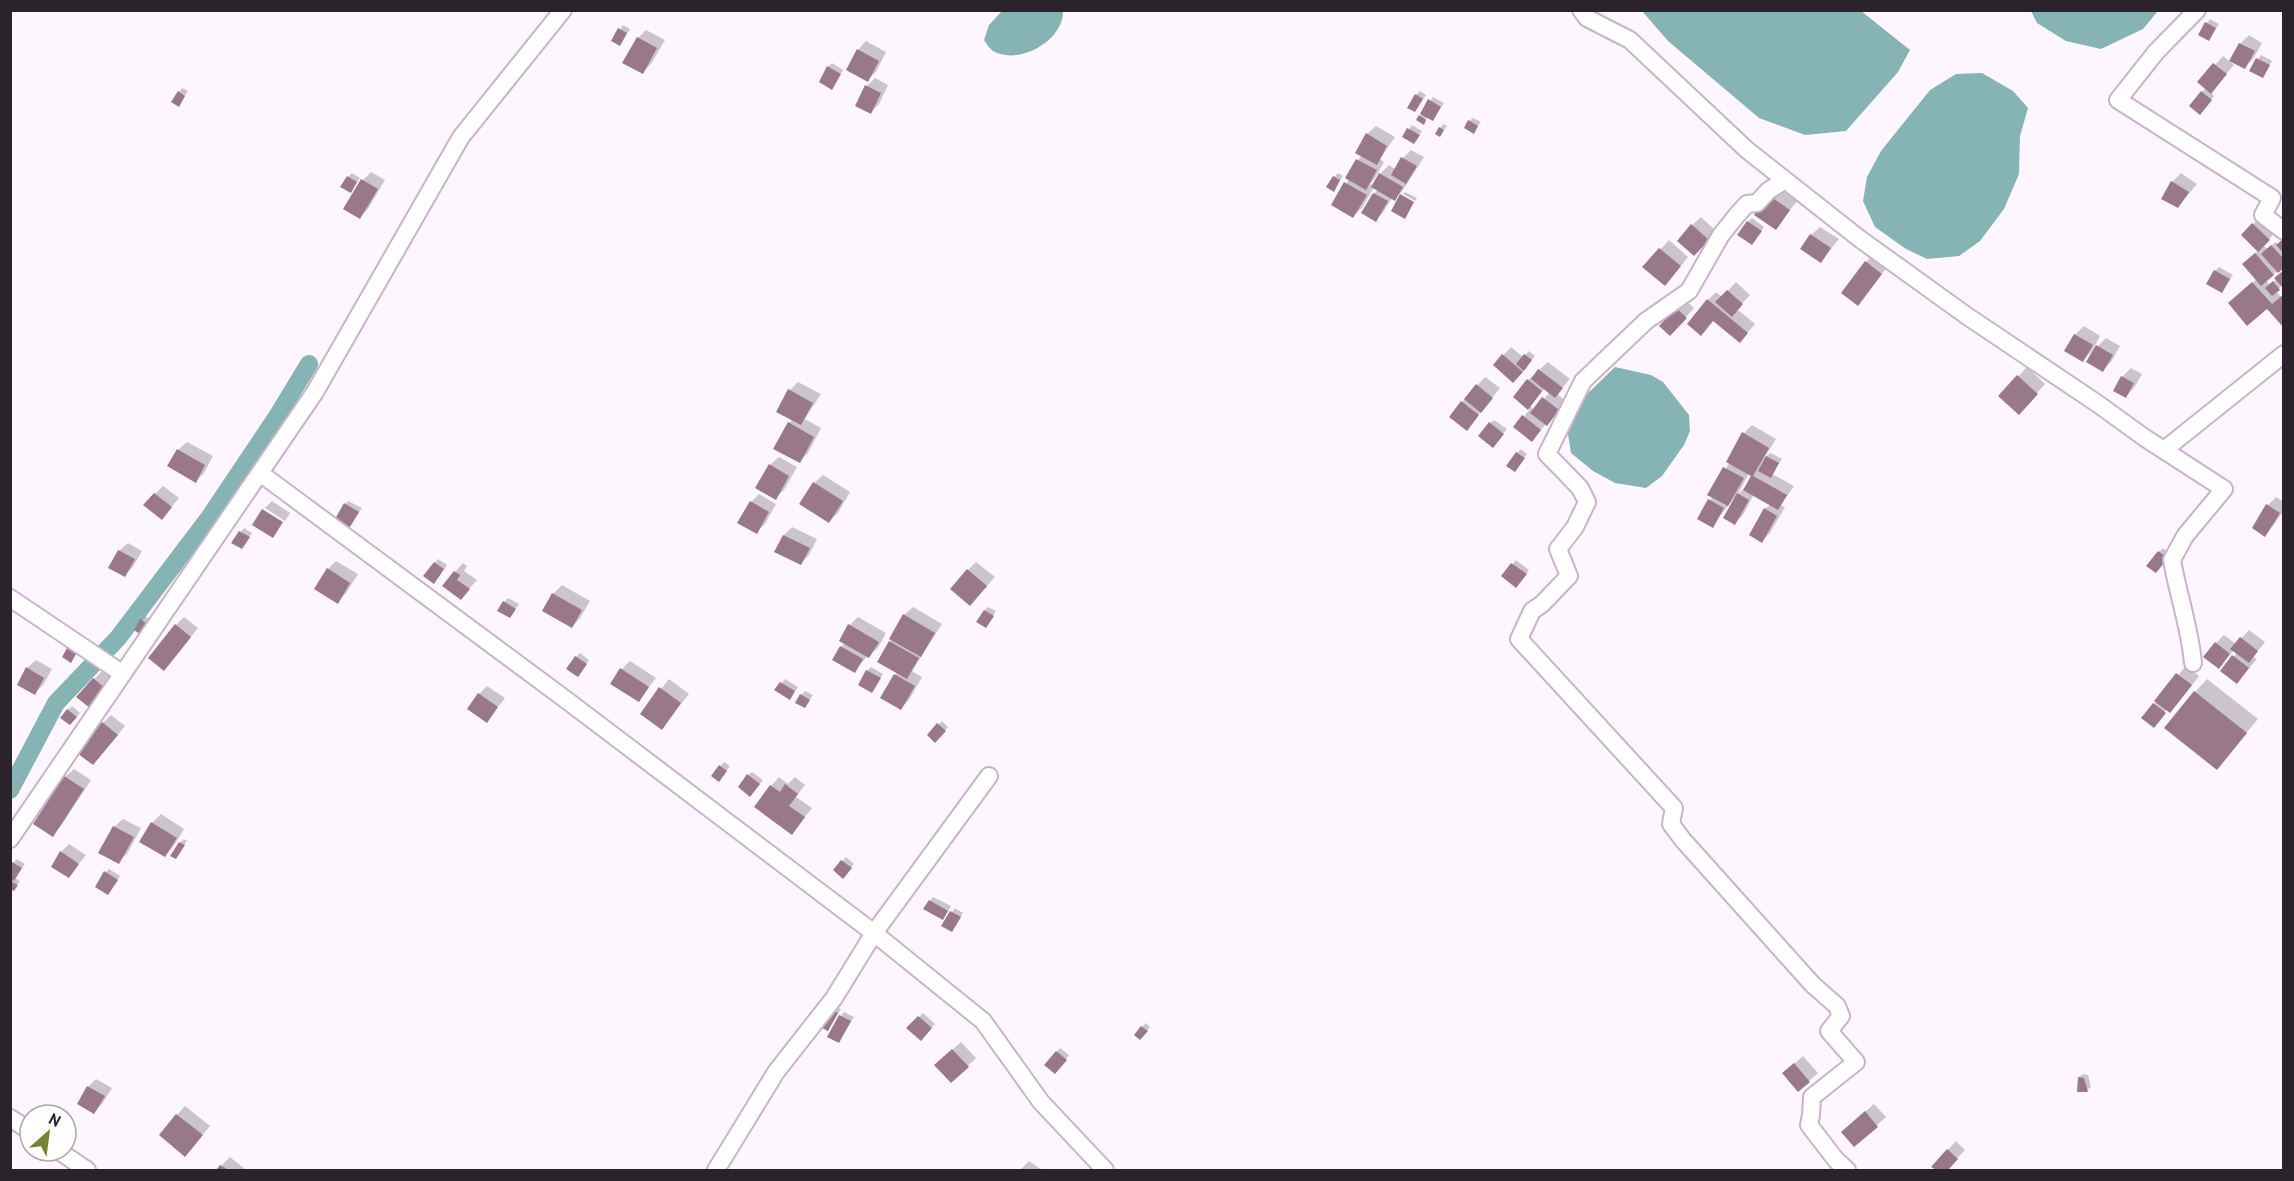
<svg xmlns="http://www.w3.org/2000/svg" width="2294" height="1181" font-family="'PT Sans',sans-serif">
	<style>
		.water { fill: #86b3b3 }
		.shadow { fill: #0003; fill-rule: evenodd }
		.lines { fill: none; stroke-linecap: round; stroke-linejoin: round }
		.canal { stroke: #86b3b3; stroke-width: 18 }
		.building { fill: #99788a }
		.minor-casing { stroke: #c7b4ca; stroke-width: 20 }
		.minor { stroke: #fff; stroke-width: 16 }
	</style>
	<rect width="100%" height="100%" fill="#fef6ff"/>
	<!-- water -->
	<path class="water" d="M1002,11H1063C1064,40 1019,66 993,51C990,49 986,43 984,40L989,25Z
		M1642,11H1861L1910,50L1898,72L1846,131L1805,135L1759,118L1668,41Z
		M2031,11H2158L2143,29L2101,49L2066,41L2037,23Z
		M1982,73L2013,91L2028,108L2020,136L2019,174L2004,209L1980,241L1959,256L1927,259L1906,249L1875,227L1863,201L1867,177L1881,151L1930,90L1956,74Z
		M1615,367L1651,375L1663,382L1689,415L1690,431L1684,445L1662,476L1646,488L1615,483L1593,471L1571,453L1567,428L1582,399Z"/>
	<!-- shadow -->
	<path class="shadow" d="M2210,19L2219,24L2209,40L2207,23Z
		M623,25L630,29L623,40L620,29Z
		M646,30L665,40L651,64L643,72L638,38Z
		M2249,35L2262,43L2253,59L2245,67L2240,44Z
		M866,41L886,52L876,72L867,80L858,50Z
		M2261,55L2272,61L2262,77L2258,59Z
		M2223,56L2234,65L2210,92L2214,96L2204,109L2202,92L2206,88L2200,82Z
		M832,63L843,70L832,88L828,67Z
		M875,78L888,85L879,104L871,112L867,86Z
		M182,88L188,91L178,105L179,92Z
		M1420,91L1426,95L1415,111L1416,95Z
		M1433,97L1444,103L1433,119L1428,117L1423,123L1420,116Z
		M1473,118L1481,122L1473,132L1469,121Z
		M1444,124L1447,126L1440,135V128Z
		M1412,125L1422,131L1414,142L1404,136Z
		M1376,126L1395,137L1380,159L1384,162L1375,178L1370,184L1374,185L1378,176L1389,165L1396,170L1403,158L1411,150L1424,157L1403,190L1394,199L1392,198L1384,211L1376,220L1374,194L1378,189L1374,187L1362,208L1353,216L1333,205L1349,179L1347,178L1358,160L1362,155L1367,134Z
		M371,172L385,180L368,209L359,217L363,180Z
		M352,173L360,178L351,191L348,177Z
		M1338,173L1343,176L1334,190V177Z
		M2181,173L2197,184L2178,207L2163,199L2172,182Z
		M1777,187L1797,201L1776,228L1756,214Z
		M1405,192L1417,198L1415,201L1403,194Z
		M2262,215L2277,231L2263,245L2267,249L2276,242L2278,245L2284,240V266L2266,280L2270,285L2277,279L2282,286L2276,291L2281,297L2284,326L2267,307L2238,295L2257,279L2252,256L2259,250L2243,235Z
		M1701,217L1716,231L1703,245L1692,225Z
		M1752,218L1764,227L1755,239L1748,222Z
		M1820,227L1839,239L1821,261L1811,235Z
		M1669,240L1688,257L1673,276L1645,267Z
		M1874,254L1889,265L1858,304L1866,262Z
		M2219,267L2233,275L2222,291L2215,271Z
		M1736,282L1750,295L1737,309L1755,324L1740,341L1708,300L1716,292L1722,297Z
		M1685,300L1694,308L1678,326H1661Z
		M2084,326L2100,336L2092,351L2082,361L2066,351L2075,335Z
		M2106,338L2120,346L2111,362L2103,370L2096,348Z
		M1511,347L1523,357L1529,351L1535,356L1522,373L1495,364Z
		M1548,362L1570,379L1557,394L1566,401L1532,440L1515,427L1530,409L1515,397L1528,380ZM1545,388L1550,392L1534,410L1530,406Z
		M2027,367L2045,384L2027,404L2000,396Z
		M2131,368L2142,374L2134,388L2126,396L2115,390L2122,377Z
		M1485,377L1500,388L1467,429L1462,402Z
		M798,382L821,394L805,419L821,428L808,453L799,462L789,423L793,419L790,390Z
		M1494,420L1507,429L1496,442L1490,423Z
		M1752,425L1776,439L1765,457L1771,453L1782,459L1772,474L1794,486L1781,505L1785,507L1770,533L1762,541L1765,509L1771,504L1754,494L1743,515L1735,523L1736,496L1712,526L1699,518L1713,496L1709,494L1730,462L1744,433ZM1749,473L1753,476L1747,486L1738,494Z
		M187,442L213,456L204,473L196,481L178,450Z
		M1521,449L1527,454L1515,470L1517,453Z
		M779,457L797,467L784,490L775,498L770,465Z
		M823,475L850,492L838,513L829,521L814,483Z
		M163,486L179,498L162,518L155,494Z
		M759,494L776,504L765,524L756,532L751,502Z
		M2276,497L2284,502V510L2273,526L2265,535L2268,505Z
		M272,501L290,513L285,521L265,508Z
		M348,501L362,508L350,525L345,504Z
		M792,527L817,539L809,555L801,563L776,551L784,535Z
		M244,528L252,533L245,544L233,542Z
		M128,543L142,551L133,567L125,575L119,551Z
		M2163,548L2170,554L2148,566L2159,552Z
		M438,559L447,565L438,578L435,563Z
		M1516,560L1529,570L1520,583L1503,576Z
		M336,561L358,574L346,593L337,602L328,569Z
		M976,562L995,577L978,596L968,570Z
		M463,563L467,566L464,571L477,580L461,598L455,572Z
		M562,585L590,601L580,618L572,627L544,611L553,594Z
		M508,598L519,604L510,617L504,602Z
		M913,607L942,624L912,671L922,677L909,700L901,708L895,675L898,672L890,642L904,615Z
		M988,607L996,611L986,626L985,610Z
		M144,616L152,620L147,630L141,620Z
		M184,617L198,628L172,661L176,625Z
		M858,617L886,633L878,648L868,655L855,671L841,647L845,643L850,625Z
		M2249,630L2265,642L2253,657L2257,659L2237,682L2234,656L2237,653L2234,650L2219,667L2216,643L2224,635L2236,644Z
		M580,653L589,660L581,672L576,657Z
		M36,660L52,669L43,685L35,693L27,668Z
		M630,661L656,678L639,700L622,669Z
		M2186,666L2199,676L2178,703L2170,711L2167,709L2157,722L2143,717Z
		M871,667L883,674L872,691L867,671Z
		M102,671L112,679L90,706L94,679Z
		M669,679L689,694L662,728L642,713Z
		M785,679L798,687L790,698L776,690Z
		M2207,679L2258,719L2217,768L2195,692Z
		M487,686L505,698L487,721L479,694Z
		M805,691L813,695L805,707L801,695Z
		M72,706L80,713L74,720L68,710Z
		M111,715L125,726L101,755L103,723Z
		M942,721L948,727L935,741L929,735Z
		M724,762L730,766L723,776H713Z
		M74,769L91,780L61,826L52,835L65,777Z
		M752,772L763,780L754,791L748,775Z
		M779,777L788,784L795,777L805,785L796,797L812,808L792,833L771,786Z
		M161,814L184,829L173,847L165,855L141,841L152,823Z
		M123,819L141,828L127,854L118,862L114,827Z
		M184,839L187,841L176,857L180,843Z
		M69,844L86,855L69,876L61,852Z
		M846,857L854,864L847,873L835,870Z
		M17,859L25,864L15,878L20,881L14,889L10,888V867Z
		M109,869L120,876L111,890L106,872Z
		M933,897L951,906L946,914L930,901Z
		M955,908L963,913L955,926L943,925Z
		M835,1006L841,1009L828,1029Z
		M844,1012L854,1017L839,1041L841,1016Z
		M923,1013L935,1024L921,1039L909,1028Z
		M1146,1023L1150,1027L1144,1034L1142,1027Z
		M961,1042L976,1058L951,1081L936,1065Z
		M1060,1048L1069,1055L1059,1068L1057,1052Z
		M1803,1056L1818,1073L1809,1081L1793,1065Z
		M2083,1074L2088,1075L2091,1087L2087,1090L2079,1077Z
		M96,1079L112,1088L102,1104L94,1113L88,1087Z
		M1874,1104L1886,1117L1854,1145L1851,1124Z
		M185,1106L210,1126L185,1155L177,1115Z
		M1956,1141L1965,1150L1946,1170H1938L1933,1166Z
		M230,1157L246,1170H217Z
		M1029,1161L1042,1170H1020Z"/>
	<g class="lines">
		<!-- canal -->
		<path class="canal" d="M10,790L56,703L118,638L209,518L278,415L309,364"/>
	</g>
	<!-- building -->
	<path class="building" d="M2205,22L2216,28L2209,41L2198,35Z
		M618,28L627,33L620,46L611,41Z
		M637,37L657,48L643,74L622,63Z
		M2239,43L2255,51L2245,69L2229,61Z
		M857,49L879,61L868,82L846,70Z
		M2256,58L2270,65L2263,78L2249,71Z
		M2213,63L2227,74L2211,94L2197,82Z
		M827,66L841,74L832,90L819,82Z
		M865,85L881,93L871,114L855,106Z
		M178,91L185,96L179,107L171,102Z
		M2201,91L2212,100L2200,115L2189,106Z
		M1415,94L1423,99L1415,112L1407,108Z
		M1428,99L1441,107L1433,121L1420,114Z
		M1419,115L1426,120L1424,125L1416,120Z
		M1468,120L1478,126L1474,134L1464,128Z
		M1439,127L1444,130L1440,137L1435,134Z
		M1407,128L1420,135L1414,144L1402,137Z
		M1366,133L1387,146L1377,165L1355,153Z
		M1401,157L1417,166L1406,184L1391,175Z
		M1356,159L1377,170L1366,190L1345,178Z
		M1379,173L1403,187L1395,201L1371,187Z
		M347,176L357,182L351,193L340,187Z
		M1333,176L1340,180L1334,192L1326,187Z
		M361,179L378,189L360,219L343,209Z
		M2171,181L2189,192L2178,208L2161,199Z
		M1344,182L1367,195L1353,218L1331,205Z
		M1373,193L1388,201L1376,222L1361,213Z
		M1400,194L1414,202L1405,219L1391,211Z
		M1767,194L1790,210L1776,230L1754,215Z
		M1747,221L1762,231L1752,245L1737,235Z
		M2252,223L2270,240L2258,252L2241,235Z
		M1691,224L1709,240L1694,256L1677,241Z
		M1810,234L1831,248L1821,263L1800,249Z
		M2284,238V254L2276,245Z
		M2271,245L2284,259V268L2278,273L2261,254Z
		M1659,248L1681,266L1665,286L1642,267Z
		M2255,253L2274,275L2261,286L2242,264Z
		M1865,261L1882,274L1858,306L1841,293Z
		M2214,270L2230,279L2222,293L2206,284Z
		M2284,270V289L2274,278Z
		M2273,281L2280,290L2272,296L2265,288Z
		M2252,282L2272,304L2284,294V328L2267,309L2247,326L2228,303Z
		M1727,290L1743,304L1732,317L1715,302Z
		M1707,299L1748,333L1740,343L1713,321L1701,336L1687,324Z
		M1676,308L1687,318L1670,336L1659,326Z
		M2074,334L2093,345L2083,362L2064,351Z
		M2096,345L2113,355L2103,372L2086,362Z
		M1502,354L1523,372L1513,383L1493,365Z
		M1524,354L1532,360L1524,371L1516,364Z
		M1538,369L1563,388L1555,398L1531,379Z
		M2017,375L2038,394L2019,415L1998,396Z
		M2121,376L2134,383L2126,398L2113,391Z
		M1527,379L1542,391L1528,410L1513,397Z
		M1476,384L1493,398L1481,413L1464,399Z
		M788,389L813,403L801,425L776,412Z
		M1542,397L1559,410L1547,426L1530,413Z
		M1461,401L1479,415L1467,431L1449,417Z
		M1522,415L1541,430L1532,442L1513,427Z
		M788,422L814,437L800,463L773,449Z
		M1489,422L1504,434L1493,448L1478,436Z
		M1742,432L1769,448L1753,476L1787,495L1778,510L1743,490L1751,476L1726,462Z
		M177,449L205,465L196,483L167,466Z
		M1516,452L1525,458L1515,472L1506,466Z
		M1766,456L1779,463L1771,478L1758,471Z
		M769,464L789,476L776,500L755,488Z
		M1723,467L1744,478L1728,506L1707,495Z
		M813,482L843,501L829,523L799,504Z
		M154,493L172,507L162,520L143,505Z
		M1737,493L1749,500L1735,525L1723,518Z
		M1708,499L1724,508L1713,528L1697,519Z
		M750,501L769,512L757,534L737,523Z
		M344,503L359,512L350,527L335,519Z
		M2266,504L2280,513L2265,537L2252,528Z
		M1764,508L1777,516L1762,543L1749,535Z
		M262,509L283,522L273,538L252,525Z
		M239,531L250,537L242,549L231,543Z
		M783,535L810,548L801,565L774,552Z
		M118,550L135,559L125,577L108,568Z
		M2158,551L2168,558L2156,573L2146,566Z
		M434,562L444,569L434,584L423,576Z
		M1511,563L1527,574L1516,588L1501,576Z
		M327,568L350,583L338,604L314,589Z
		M967,569L987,586L970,606L950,589Z
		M454,571L460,575L457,580L470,589L461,600L442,586Z
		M552,593L582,610L572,628L542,611Z
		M503,601L516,609L510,618L497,611Z
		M984,610L994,616L986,628L976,622Z
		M903,614L935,633L921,657L889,639Z
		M140,619L149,625L143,636L134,630Z
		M175,624L191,637L164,671L148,658Z
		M848,624L879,642L869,658L839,641Z
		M2240,637L2258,651L2249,663L2230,649Z
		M889,641L919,658L907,679L877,662Z
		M2215,642L2230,654L2219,669L2203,657Z
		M840,646L863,659L855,673L832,660Z
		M67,648L76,654L71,663L62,657Z
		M2232,655L2249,668L2237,684L2220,671Z
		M575,656L587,664L578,677L566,669Z
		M26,667L44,678L35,695L17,685Z
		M620,668L649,687L639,702L610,684Z
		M866,670L881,678L872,693L858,685Z
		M2176,673L2192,685L2170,713L2154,701Z
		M894,674L915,686L901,710L880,698Z
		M93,678L105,688L90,708L76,697Z
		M780,682L795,691L790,700L774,690Z
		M659,687L681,703L662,730L640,714Z
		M2194,691L2247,733L2217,770L2164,728Z
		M478,693L498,707L487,723L467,709Z
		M800,694L810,700L805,708L795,703Z
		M2153,703L2166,713L2154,728L2141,718Z
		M67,709L77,717L70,725L60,718Z
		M102,722L118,735L93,765L77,753Z
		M937,723L946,731L935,743L927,735Z
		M719,765L727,771L719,782L711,776Z
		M747,774L760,784L750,797L738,787Z
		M64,776L84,789L53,837L33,824Z
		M785,784L798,794L789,806L805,817L792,835L754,807L770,785L780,792Z
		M151,822L177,838L165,857L139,842Z
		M113,826L134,837L119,864L98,853Z
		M179,842L185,845L176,859L170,856Z
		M60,851L79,864L69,878L51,867Z
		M841,860L852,868L843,879L833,870Z
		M12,862L22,868L14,881L10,879Z
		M104,871L118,880L108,895L95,887Z
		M10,881L18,885L14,891L10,889Z
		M929,900L948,911L943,920L923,909Z
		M950,911L961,917L952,932L941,926Z
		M830,1009L838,1013L828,1031L820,1027Z
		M839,1015L851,1021L839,1043L827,1037Z
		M918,1016L932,1028L921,1041L906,1028Z
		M1141,1026L1148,1031L1140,1040L1134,1035Z
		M952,1049L969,1067L951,1083L934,1065Z
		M1056,1051L1067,1060L1055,1074L1044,1065Z
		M1794,1063L1810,1082L1798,1092L1782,1073Z
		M2078,1077L2084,1078L2088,1092H2077Z
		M87,1086L105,1096L94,1114L77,1104Z
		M1865,1111L1878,1127L1854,1147L1841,1132Z
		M176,1114L203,1135L185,1157L159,1135Z
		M1947,1149L1958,1159L1948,1170H1936L1931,1167Z
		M220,1165L228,1170H216Z"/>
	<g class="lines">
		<defs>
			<path id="minor" d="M1581,10L1587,18L1630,40L1747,150L1860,239L1967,316L2098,404L2145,438L2224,489L2185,536L2172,560C2178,595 2190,628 2193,663
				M2197,10L2156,52L2118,100L2272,198L2263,215L2284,231
				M1785,180L1768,191L1757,203L1747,204L1737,215L1721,235L1689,291L1646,321L1583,381L1547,454L1580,488L1587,502L1575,527L1558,549L1569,576L1542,604L1532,611L1519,639L1674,808L1671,824L1683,840L1813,985L1837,1006L1841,1016L1829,1031L1856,1062L1812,1097L1811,1115L1809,1125L1836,1160L1847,1170
				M2164,450L2284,354
				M260,473L565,699L874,933L989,776
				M10,598L123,674
				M10,839L315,392L461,137L563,10
				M10,1118L30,1131
				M59,1151L87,1170
				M716,1170L776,1072L834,998L874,933L983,1021L1041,1102L1105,1170"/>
		</defs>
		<!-- minor casing -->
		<use href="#minor" class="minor-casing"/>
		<!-- minor -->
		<use href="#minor" class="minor"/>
	</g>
	<!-- border -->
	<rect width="2294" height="1181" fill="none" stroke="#2b232c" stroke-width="24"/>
	<!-- north arrow -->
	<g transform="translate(48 1133) rotate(28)"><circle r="28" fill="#ffffff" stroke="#aaa7ab" stroke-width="1.5"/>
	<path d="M0-4.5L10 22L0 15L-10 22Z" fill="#748433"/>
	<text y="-9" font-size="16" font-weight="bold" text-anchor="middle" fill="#2b232c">N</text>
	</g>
</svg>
